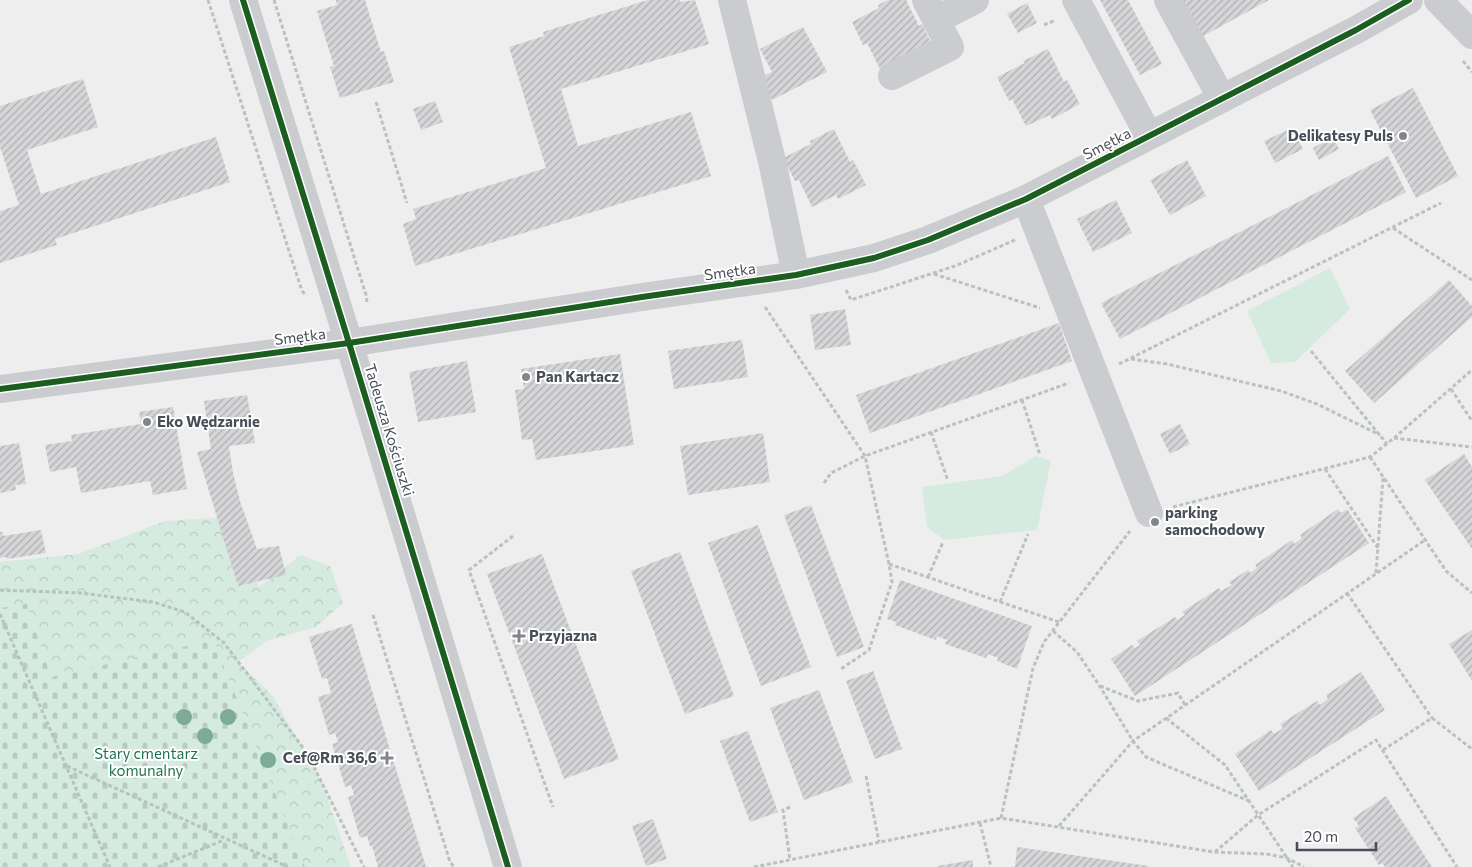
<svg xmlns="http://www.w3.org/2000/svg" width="1472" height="867" font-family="Commissioner,sans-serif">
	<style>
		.green { fill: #d5ebe0 }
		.forest { fill: url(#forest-crowns) }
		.cemetery { fill: url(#cemetery-stones) }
		.building { fill: url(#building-hatch) }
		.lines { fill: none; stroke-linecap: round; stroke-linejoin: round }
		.path { stroke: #b9c2c0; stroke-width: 3; stroke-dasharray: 4 2.5; stroke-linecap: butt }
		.minor { stroke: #cacccf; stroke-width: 28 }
		.cycleway-casing { stroke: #fff; stroke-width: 9 }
		.cycleway { stroke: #1b5e20; stroke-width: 6 }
		.tree { fill: #7daa99 }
		.poi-dot { fill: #82868c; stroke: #fff; stroke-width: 2 }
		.labels { text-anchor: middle; stroke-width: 4; stroke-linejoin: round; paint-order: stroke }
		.poi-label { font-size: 15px; font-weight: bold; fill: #474e58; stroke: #fff; text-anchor: start }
		.street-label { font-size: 15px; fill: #474e58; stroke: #fff }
		.park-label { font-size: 15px; fill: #207253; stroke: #fff }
	</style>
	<defs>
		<pattern id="forest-crowns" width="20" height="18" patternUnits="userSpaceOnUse" patternTransform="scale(1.25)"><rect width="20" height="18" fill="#d5ebe0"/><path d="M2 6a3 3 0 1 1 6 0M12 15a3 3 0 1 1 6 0" fill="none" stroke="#b8cbc2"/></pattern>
		<pattern id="cemetery-stones" width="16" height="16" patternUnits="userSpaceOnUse" patternTransform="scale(1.25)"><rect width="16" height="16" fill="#d5ebe0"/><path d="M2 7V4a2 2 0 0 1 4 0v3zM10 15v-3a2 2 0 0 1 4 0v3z" fill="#b8cbc2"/></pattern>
		<pattern id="building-hatch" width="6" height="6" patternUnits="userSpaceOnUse" patternTransform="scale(1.25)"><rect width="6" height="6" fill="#d6d6d8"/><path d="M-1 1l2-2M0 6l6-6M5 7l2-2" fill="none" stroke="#afb0b2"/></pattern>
	</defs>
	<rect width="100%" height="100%" fill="#efeeee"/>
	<!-- green -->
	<path class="green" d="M1330,268L1350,309L1295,362L1271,363L1247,311Z
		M1036,456L1051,461L1037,530L944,540L927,527L922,487L1002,476Z"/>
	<!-- forest -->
	<path class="forest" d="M227,517L247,554L259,587L301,555L330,566L343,603L316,627L267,641L238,662L273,696L323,785L351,867H0V562L78,554L165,521Z"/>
	<!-- cemetery -->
	<path class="cemetery" d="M27,604L51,677L213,640L305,867H0V608Z"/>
	<!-- building -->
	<path class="building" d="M336,0H365L381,52L384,51L394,82L340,98L330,67L334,66L317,11L337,5Z
		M648,0H680V2L695,0L709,44L561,89L578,146L691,112L711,176L415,266L403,224L416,219L413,209L546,168L509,47L544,36L543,32Z
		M888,0H906L919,26L922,24L934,49L881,71L867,43L863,45L852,22L879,8L878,5Z
		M1100,0H1128L1162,64L1140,75Z
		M1179,0H1269L1194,41Z
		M1027,3L1037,23L1018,33L1007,14Z
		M803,27L827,72L772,100L760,77L772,72L760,49Z
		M1048,49L1064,82L1067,80L1080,104L1052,119L1050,115L1026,126L1012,99L1009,101L997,77L1025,63L1023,61Z
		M83,79L98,127L27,150L41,194L216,137L230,182L55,239L57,245L0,263V211L19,205L0,147V106Z
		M1413,88L1458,176L1416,198L1370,110Z
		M435,101L443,122L421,130L413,109Z
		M1292,128L1303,149L1275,163L1264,141Z
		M834,129L850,162L853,160L866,185L838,199L836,195L812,207L799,180L795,181L783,158L811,144L810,141Z
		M1333,137L1339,149L1319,160L1313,148Z
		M1388,156L1406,192L1120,339L1101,303Z
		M1187,160L1206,196L1170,215L1150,180Z
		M1116,200L1132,233L1093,252L1077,219Z
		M1449,280L1472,306V317L1374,403L1345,371Z
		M845,309L851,345L815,350L810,315Z
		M1059,323L1072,361L870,433L856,395Z
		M742,340L748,377L674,389L668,351Z
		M620,354L634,445L536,460L532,439L522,440L515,390L524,389L521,369Z
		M467,361L476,412L418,422L409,372Z
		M247,395L255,443L229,446L233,473L240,501L257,549L279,546L286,575L238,586L197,452L211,449L204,401Z
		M173,407L187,489L153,495L150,481L81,493L76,467L50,472L45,445L72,441L71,435L141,424L139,412Z
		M1180,424L1190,444L1170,454L1160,434Z
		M763,433L770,482L688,495L680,446Z
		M19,443L26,484L15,485L16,490L0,493V446Z
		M1464,454L1472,467V549L1425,480Z
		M811,505L864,647L837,657L784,515Z
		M1338,509L1341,513L1347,509L1369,543L1135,696L1111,659L1132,645L1135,648L1140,645L1137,641L1175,617L1177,620L1185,615L1182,612L1219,588L1221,591L1232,585L1229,582L1248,570L1250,573L1257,568L1255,565L1292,540L1294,544L1302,538L1300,535Z
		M758,525L811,667L761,686L708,543Z
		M41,530L46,553L7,559L6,557L0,558V532H3V536Z
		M680,552L734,696L685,714L631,571Z
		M542,554L619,759L564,779L487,574Z
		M900,580L1032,626L1017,669L997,661L998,658L988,654L986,658L945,644L947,640L937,636L936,640L895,625L896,622L887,619Z
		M352,624L369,681L426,867H378L372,846H370L367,836L360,838L348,797L354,795L351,785L345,787L332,744L338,742L335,733L329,735L318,697L331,693L327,678L322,679L309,637Z
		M1472,630V681L1449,644Z
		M873,671L902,749L875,759L846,681Z
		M1361,672L1385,710L1259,791L1235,754L1271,730L1274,734L1283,728L1280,724L1317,701L1320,705L1328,699L1326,695Z
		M819,690L853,782L804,800L770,708Z
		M748,731L778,812L750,822L720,741Z
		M1386,796L1432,867H1385L1382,863L1379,865L1355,828L1359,826L1353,818Z
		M653,819L667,859L646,866L632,826Z
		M1017,847L1149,866L1148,867H1015Z
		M973,860V867H938L937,866Z"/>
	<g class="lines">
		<!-- path -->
		<path class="path" d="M208,0L302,291L305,294
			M274,0L366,295L367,302
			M1044,25L1056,20
			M1463,61L1472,72
			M376,102L407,203
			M1393,228L1472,280
			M934,274L1040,308
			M846,290L851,300L955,266L1015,240
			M765,307L865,456L889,564L892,582L869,650L841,669
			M1311,351L1387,444
			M1131,359L1167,364L1281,391L1317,404L1380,435
			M1119,364L1441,203
			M1451,389L1472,421
			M1022,400L1040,455
			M931,432L948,481
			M1394,438L1472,447
			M1370,457L1446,571L1472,593
			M1325,469L1378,548
			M824,483L831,473L865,456L1069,383
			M1173,507L1370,457L1394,438L1472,370
			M513,536L469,570L553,807
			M889,564L1059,622
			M1376,573L1383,478
			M928,577L943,542
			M0,590L80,593L153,602L185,612L224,643L307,753L364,867
			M1347,593L1432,718
			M1000,602L1028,534
			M0,614L110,867
			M373,615L450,862L454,867
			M1053,631L1077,652L1099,685L1133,741L1146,757L1249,801
			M1100,686L1138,701L1178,693L1185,705
			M1166,718L1225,765L1293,867
			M1383,750L1432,718L1472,749
			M67,766L288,867
			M866,776L879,842
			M790,807L783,810L790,860
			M1001,818L1033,668L1044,642L1130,531
			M980,823L991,867
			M1059,826L1133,741L1425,540
			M1215,852L1258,815L1376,740L1457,867
			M158,867L224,840
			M754,867L1001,818L1214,852L1266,854L1287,858L1304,867"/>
		<!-- minor -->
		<path class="minor" d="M243,0L349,343L508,867
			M732,0L772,161L796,275
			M1076,0L1149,136
			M1168,0L1222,99
			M1438,0L1472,35
			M936,20L975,0
			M892,76L950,47L926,0
			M1026,199L1149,513
			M0,389L349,343L642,297L796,275L874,258L928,240L1026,199L1356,30L1409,0"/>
		<defs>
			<path id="cycleway" d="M243,0L349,343L508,867
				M0,389L349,343L642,297L796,275L874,258L928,240L1026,199L1356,30L1409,0"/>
		</defs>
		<!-- cycleway casing -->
		<use href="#cycleway" class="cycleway-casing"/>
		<!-- cycleway -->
		<use href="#cycleway" class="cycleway"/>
	</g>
	<!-- trees -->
	<g class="tree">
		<circle cx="184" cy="717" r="8"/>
		<circle cx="228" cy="717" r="8"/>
		<circle cx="205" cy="736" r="8"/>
		<circle cx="268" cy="760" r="8"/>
	</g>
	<!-- markers -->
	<g class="poi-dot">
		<circle cx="1403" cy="136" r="5"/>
		<circle cx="526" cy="377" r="5"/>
		<circle cx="147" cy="422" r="5"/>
		<circle cx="1155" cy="522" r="5"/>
		<path d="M516.5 628.5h5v5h5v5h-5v5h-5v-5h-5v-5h5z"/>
		<path d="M384.5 750.5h5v5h5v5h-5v5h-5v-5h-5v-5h5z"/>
	</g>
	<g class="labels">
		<!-- poi labels -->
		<g class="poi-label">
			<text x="1393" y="141" text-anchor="end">Delikatesy Puls</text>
			<text x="536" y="382">Pan Kartacz</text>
			<text x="157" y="427">Eko Wędzarnie</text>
			<text x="1165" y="518">parking<tspan x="1165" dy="17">samochodowy</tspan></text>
			<text x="529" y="641">Przyjazna</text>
			<text x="377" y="763" text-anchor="end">Cef@Rm 36,6</text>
		</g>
		<!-- street labels -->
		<g class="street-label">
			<text transform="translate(1107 144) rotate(-27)" y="5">Smętka</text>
			<text transform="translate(730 272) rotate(-8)" y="5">Smętka</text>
			<text transform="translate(300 337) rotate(-7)" y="5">Smętka</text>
			<text transform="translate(389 430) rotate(73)" y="5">Tadeusza Kościuszki</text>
		</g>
		<!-- park labels -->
		<g class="park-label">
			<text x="146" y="759">Stary cmentarz<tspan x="146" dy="17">komunalny</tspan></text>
		</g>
	</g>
	<!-- scale -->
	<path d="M1297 842v8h79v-8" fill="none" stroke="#474e58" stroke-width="2.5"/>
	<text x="1304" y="842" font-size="15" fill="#474e58" stroke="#ffffff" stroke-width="4" paint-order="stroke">20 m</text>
</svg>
